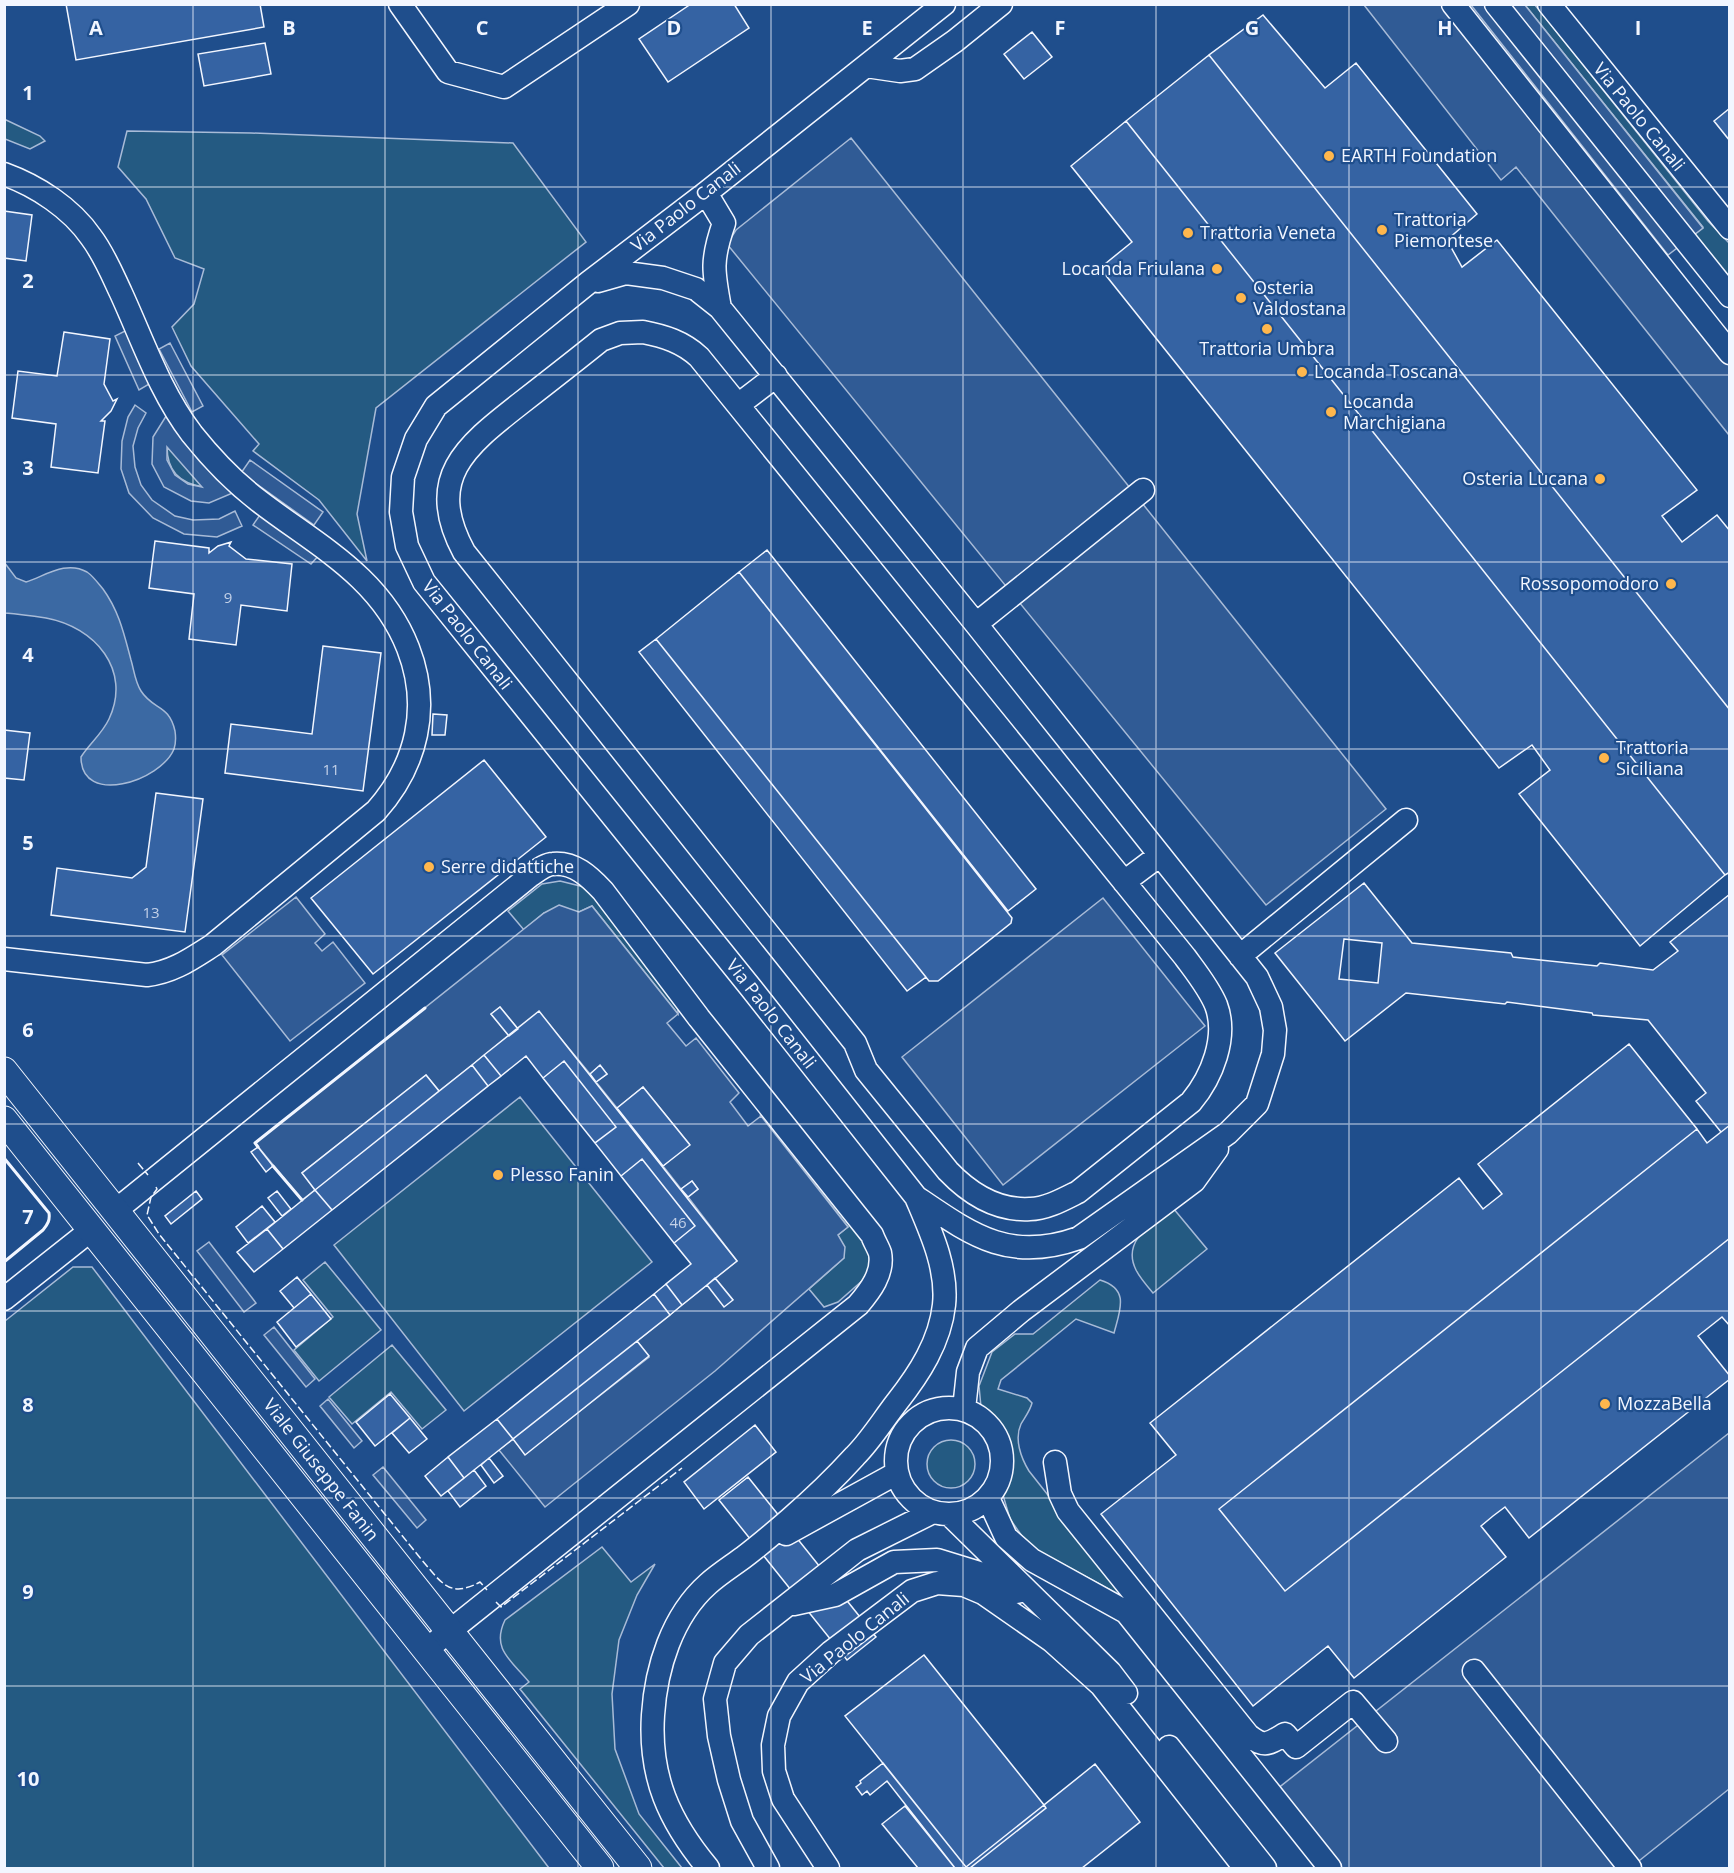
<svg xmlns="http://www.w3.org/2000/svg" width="1734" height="1873" font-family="'Open Sans',sans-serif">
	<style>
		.green { fill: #245a82; stroke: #a8bbd7; stroke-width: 1.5 }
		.parking { fill: #305b95; stroke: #a8bbd7; stroke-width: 1.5; fill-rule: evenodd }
		.water { fill: #3b69a3; stroke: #a8bbd7; stroke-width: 1.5 }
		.building { fill: #3563a3; stroke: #f2f6ff; stroke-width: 1.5; fill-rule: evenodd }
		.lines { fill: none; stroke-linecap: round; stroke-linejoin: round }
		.minor-casing { stroke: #f2f6ff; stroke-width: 25 }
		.major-casing { stroke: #f2f6ff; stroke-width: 29 }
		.minor { stroke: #1f4e8c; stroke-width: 22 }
		.major { stroke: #1f4e8c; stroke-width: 27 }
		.fence { stroke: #f2f6ff; stroke-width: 1.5; stroke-dasharray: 8 3; stroke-linecap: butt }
		.wall { stroke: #f2f6ff; stroke-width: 3 }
		.grid { fill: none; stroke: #f2f6ff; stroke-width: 1.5; stroke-opacity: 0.55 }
		.poi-dot { fill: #ffb74d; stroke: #1f4e8c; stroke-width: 2 }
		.labels { text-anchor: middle; stroke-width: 4.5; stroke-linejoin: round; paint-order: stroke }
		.number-label { font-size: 15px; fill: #c3d1e8 }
		.street-label { font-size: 18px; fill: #f2f6ff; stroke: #1f4e8c }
		.poi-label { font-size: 18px; fill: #f2f6ff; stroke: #1f4e8c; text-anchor: start }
		.grid-label { font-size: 20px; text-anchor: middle; font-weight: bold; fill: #f2f6ff; stroke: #1f4e8c; stroke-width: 4.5; stroke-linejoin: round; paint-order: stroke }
	</style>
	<rect width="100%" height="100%" fill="#1f4e8c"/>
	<!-- green -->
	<path class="green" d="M1525,5H1535L1708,221L1729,243V287L1690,237L1703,227Z
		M4,119L40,136L45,141L30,149L5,139Z
		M127,131L251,133L513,143L586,242L376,408L357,514L367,561L319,500L253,451L259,444L191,366L172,327L194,304L204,269L175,258L146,199L118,167Z
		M167,446L203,487C179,483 167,471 167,446Z
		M560,881L588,888L678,1005V1014L592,906L579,912L544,913L524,930L508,911L542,884Z
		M520,1097L652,1262L464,1411L334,1245Z
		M761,1116L770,1119L863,1238L869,1252L870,1267L863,1280L838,1302L824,1307L809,1289L844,1258L838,1235L848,1227Z
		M1173,1208L1207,1249L1153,1293C1147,1286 1140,1278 1136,1270C1121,1240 1153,1223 1173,1208Z
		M325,1262L381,1330L319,1381L294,1350L333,1317L303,1280Z
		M73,1267H92L549,1868H5V1321Z
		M1100,1280C1130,1289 1120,1310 1114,1333L1076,1319L1001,1380L998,1389L1027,1398L1032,1403C1030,1411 1025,1417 1021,1424C1014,1439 1021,1458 1029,1471L1122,1589L1123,1593L1118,1594L1029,1546L1010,1519L1003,1495L1007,1458L1005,1441L981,1407L979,1386L992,1352L1015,1334H1033Z
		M392,1345L446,1410L422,1429L391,1392L352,1424L329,1397Z
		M927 1464a24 24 0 1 1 48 0a24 24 0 1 1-48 0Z
		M602,1547L631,1582L655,1564L637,1595L619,1640L612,1694L615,1749L639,1814L682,1868H664L520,1689L529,1682C511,1660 491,1649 505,1620Z"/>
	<!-- parking -->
	<path class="parking" d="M1364,5H1458L1729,345V435L1516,167L1501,180Z
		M1471,5H1525L1703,228L1668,255Z
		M851,138L1386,809L1266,905L727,244L736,230Z
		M129,329L151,383L139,390L115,336Z
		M170,343L203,406L192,412L159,349Z
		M135,405L146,413L138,428L133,446L135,467L141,485L152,500L175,516L193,520L219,519L235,511L242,526L217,537L184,534L153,518L129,493L121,469L122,441L128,417Z
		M168,413L235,492L209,503L191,501L164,487L152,464L153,437ZM167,447L202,487L188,484L175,475L167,460Z
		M250,460L323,512L314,525L241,473Z
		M262,512L320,554L311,564L253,525Z
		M296,897L325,934L315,943L322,951L333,942L365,983L290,1041L222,955Z
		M1103,898L1205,1026L1003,1185L902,1057Z
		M559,905L579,912L592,906L678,1014L667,1023L686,1046L696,1038L739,1093L730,1102L748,1126L761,1116L848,1227L838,1235L845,1247L844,1258L715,1371L545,1507L499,1450L513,1439L525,1454L649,1357L637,1341L707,1285L733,1300L715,1278L737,1261L688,1197L698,1189L692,1181L681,1189L663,1166L689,1144L643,1087L617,1108L596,1082L607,1074L600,1066L590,1074L539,1012L518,1029L500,1007L491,1014L509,1036L439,1091L426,1075L302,1173L315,1190L302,1200L255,1143L544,913Z
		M209,1242L256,1303L244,1312L197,1251Z
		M274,1327L315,1379L306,1387L264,1335Z
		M328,1399L362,1441L354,1448L320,1406Z
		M1729,1433V1789L1630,1868H1317L1263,1800Z
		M383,1467L426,1520L417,1528L373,1475Z"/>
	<!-- water -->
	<path class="water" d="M4,562L16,578L26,582C45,576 66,560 87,572C93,576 98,583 103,589C119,611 124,634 131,660C134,670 135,682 141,691C153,710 169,704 175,731C176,738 176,743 174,749C161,781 81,807 81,757C89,744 102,734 109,719C132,670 95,627 46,618C33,616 18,614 5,613Z"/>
	<!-- building -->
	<path class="building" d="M66,4H260L264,27L76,60Z
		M691,4H734L749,28L668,82L639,39Z
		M1263,15L1325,88L1356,63L1477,214L1447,240L1462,267L1497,240L1697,490L1662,516L1682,542L1717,515L1730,531V710L1209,55Z
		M1032,32L1052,57L1024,79L1004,54Z
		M265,43L271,74L204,86L198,54Z
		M1209,55L1730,710V872L1725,875L1126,121Z
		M1730,108V141L1714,121Z
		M1126,121L1725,875L1640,946L1519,794L1550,770L1532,745L1499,768L1100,268L1132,242L1071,166Z
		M4,211L32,215L26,261L4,258Z
		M64,332L110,339L104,384L113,401L117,399L111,411L101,421H105L98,473L51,467L56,424L12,418L18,371L57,376Z
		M155,541L209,548V553L218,546L231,542L229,546L246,559L292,564L287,611L241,605L236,645L189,639L194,594L149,588Z
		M767,550L1036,889L1008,911L739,572Z
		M739,572L1012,918L1011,923L938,981H929L656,639Z
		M656,639L926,977L907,991L639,652Z
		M323,646L381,653L363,791L225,773L231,724L312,734Z
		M433,714L447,715L445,735H432Z
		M4,730L30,733L24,780L4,778Z
		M484,760L546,837L373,974L311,898Z
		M156,793L203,799L185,932L51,915L57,868L132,878L146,867Z
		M1364,883L1412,943L1511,953L1513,957L1597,966L1600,963L1653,970L1678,951L1670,942L1730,894V1125L1721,1132L1696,1101L1706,1093L1648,1020L1593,1015L1592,1013L1507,1002L1505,1004L1406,993L1345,1041L1275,953ZM1344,939L1382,943L1378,983L1339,979Z
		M500,1007L518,1029L509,1036L491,1014Z
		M539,1011L737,1261L682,1305L666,1284L691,1264L674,1243L695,1226L642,1159L621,1176L595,1143L616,1127L564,1061L543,1078L526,1056L501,1076L484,1055Z
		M1629,1044L1697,1129L1219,1509L1285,1591L1730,1238V1326L1722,1317L1698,1336L1730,1376V1379L1529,1538L1505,1507L1493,1516L1481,1526L1506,1557L1354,1678L1328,1646L1253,1706L1101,1514L1176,1455L1150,1423L1459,1178L1483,1209L1502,1194L1478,1164Z
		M484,1055L501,1076L488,1086L472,1065Z
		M564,1061L616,1127L595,1143L543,1078Z
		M472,1065L488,1086L332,1210L315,1190Z
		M600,1065L607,1074L596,1082L590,1074Z
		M426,1075L439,1091L315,1190L302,1173Z
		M643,1087L690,1145L663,1166L617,1108Z
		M1730,1125V1238L1285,1591L1219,1509L1697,1129L1707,1143Z
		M258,1147L273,1166L266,1172L251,1152Z
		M642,1159L695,1226L674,1243L621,1176Z
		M692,1181L698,1189L688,1197L681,1189Z
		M315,1190L332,1210L283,1249L267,1229Z
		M196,1191L202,1199L171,1224L165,1216Z
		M277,1191L291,1209L282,1216L268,1198Z
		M262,1206L275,1222L248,1243L236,1227Z
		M267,1229L283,1249L254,1272L237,1252Z
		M297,1277L311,1294L294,1308L280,1291Z
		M715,1278L733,1300L724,1307L707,1285Z
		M666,1284L682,1305L670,1315L654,1294Z
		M311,1294L331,1319L296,1347L277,1322Z
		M654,1294L670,1315L513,1439L497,1419Z
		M637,1341L649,1356L525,1455L513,1439Z
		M390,1394L410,1418L375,1446L356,1422Z
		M410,1418L427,1439L409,1453L392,1433Z
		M497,1419L513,1439L464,1478L448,1457Z
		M755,1425L776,1452L704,1509L684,1482Z
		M448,1457L464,1478L441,1496L425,1476Z
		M489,1458L503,1476L494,1483L481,1465Z
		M474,1470L486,1486L460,1507L448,1491Z
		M748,1477L876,1637L847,1660L719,1500Z
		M924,1655L1044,1805L966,1867L845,1716Z
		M883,1763L966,1867L1044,1805L1046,1808L970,1868H955L887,1781L870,1795L867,1791L862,1795L856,1787L861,1783L860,1781Z
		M1095,1764L1140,1822L1082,1868H970L1046,1808L1044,1805Z
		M905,1806L955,1868H918L882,1824Z"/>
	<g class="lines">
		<defs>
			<path id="minor" d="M400,4L448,72L504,87L628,4
				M1453,4L1730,353
				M1496,4L1730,296
				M1549,4L1730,228
				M866,66L900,71L915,69L955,41L1001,4
				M4,174C37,186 71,208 91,237C104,254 112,274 121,293C143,341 160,392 192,434C212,459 234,482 259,501C316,545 380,576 408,648C431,707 417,765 376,811L213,945C191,959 173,972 147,975L4,959
				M706,193L724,223C711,260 713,271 720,308
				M598,281L626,273L663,278L696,289L720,308L976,624L1257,977L1271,1007L1275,1030L1273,1054L1257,1104L1228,1133L1079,1238C1009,1263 972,1235 916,1197
				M643,332C664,336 683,342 699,357L1185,957C1196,972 1209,988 1216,1005C1228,1037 1212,1077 1191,1102L1078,1192C1064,1199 1046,1209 1030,1209C997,1211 970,1194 948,1171L866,1070L855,1043L464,552C424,478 466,446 521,403C548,382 575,361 601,340L620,333Z
				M738,405L776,376
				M976,624L1143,490
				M1124,882L1160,855
				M1240,956L1406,820
				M115,1211L531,875C537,871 546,864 553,864C574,862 589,876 603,891L699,1018L872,1235C874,1241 878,1247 880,1253C884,1273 870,1291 858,1305L426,1650
				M4,1299L91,1230
				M896 1461a53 53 0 1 1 106 0a53 53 0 1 1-106 0Z
				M964,1409L968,1372L977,1348L1021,1311L1194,1181L1217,1149
				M1055,1462L1060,1494L1068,1511L1248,1735C1264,1748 1268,1744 1285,1734L1296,1747L1353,1702L1386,1741
				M988,1498L1006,1537L1032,1560L1126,1612L1330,1868
				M950,1515L1110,1672L1126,1693
				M786,1534L897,1473
				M794,1604L835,1595L894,1562L937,1560L989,1576L1017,1592
				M1474,1671L1630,1868
				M1169,1747L1265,1868
				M708,1868C669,1821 649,1777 653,1715C656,1668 672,1616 708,1584C719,1574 732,1566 744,1557C760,1545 775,1532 790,1519C812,1500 835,1478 855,1456C871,1440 883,1420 897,1402C919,1374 940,1342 944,1305C948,1268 930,1230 916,1197L751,988L424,582L407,546L401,512L403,477L416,439L436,406L588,283L706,193L944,4
				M768,1868L742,1821L729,1780L719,1736L715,1699L725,1663L749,1635L857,1550L933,1512
				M828,1868L783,1799L774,1771L773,1745L779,1716L798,1682L831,1652L912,1591L937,1583L964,1585L983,1593L1052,1641L1072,1659L1101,1685L1245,1868"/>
			<path id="major" d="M4,1071L638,1868
				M4,1120L600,1868"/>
		</defs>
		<!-- minor casing -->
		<use href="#minor" class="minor-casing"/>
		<!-- major casing -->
		<use href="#major" class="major-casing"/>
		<!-- minor -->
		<use href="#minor" class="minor"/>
		<!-- major -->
		<use href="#major" class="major"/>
		<!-- fence -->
		<path class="fence" d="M138,1163L148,1175
			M156,1187L157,1189L151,1197L147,1215L159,1234L421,1559C441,1582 449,1599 480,1582L487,1590
			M496,1602L501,1607L682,1468"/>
		<!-- wall -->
		<path class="wall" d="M258,1147L255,1143L425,1008
			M4,1158L49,1213C50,1220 48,1224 43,1230L4,1262
			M273,1166L302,1200"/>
	</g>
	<!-- grid -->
	<path class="grid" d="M193,4V1868M385,4V1868M578,4V1868M771,4V1868M963,4V1868M1156,4V1868M1349,4V1868M1541,4V1868M4,187H1730M4,375H1730M4,562H1730M4,749H1730M4,936H1730M4,1124H1730M4,1311H1730M4,1498H1730M4,1686H1730"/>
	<!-- markers -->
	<g class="poi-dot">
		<circle cx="1329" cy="156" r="6"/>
		<circle cx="1382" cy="230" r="6"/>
		<circle cx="1188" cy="233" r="6"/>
		<circle cx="1217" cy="269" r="6"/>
		<circle cx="1241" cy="298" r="6"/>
		<circle cx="1267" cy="329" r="6"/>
		<circle cx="1302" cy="372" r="6"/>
		<circle cx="1331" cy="412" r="6"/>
		<circle cx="1600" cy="479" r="6"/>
		<circle cx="1671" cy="584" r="6"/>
		<circle cx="1604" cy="758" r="6"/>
		<circle cx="429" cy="867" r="6"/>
		<circle cx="498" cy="1175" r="6"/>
		<circle cx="1605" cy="1404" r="6"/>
	</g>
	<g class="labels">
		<!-- number labels -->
		<g class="number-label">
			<text x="228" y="603">9</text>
			<text x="331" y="775">11</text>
			<text x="151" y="918">13</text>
			<text x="678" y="1228">46</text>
		</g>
		<!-- street labels -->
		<g class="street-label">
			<text transform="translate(1639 117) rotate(51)" y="6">Via Paolo Canali</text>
			<text transform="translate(686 207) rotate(-38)" y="6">Via Paolo Canali</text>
			<text transform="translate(467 635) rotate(52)" y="6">Via Paolo Canali</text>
			<text transform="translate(771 1014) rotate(52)" y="6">Via Paolo Canali</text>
			<text transform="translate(321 1470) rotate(52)" y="6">Viale Giuseppe Fanin</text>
			<text transform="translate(855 1638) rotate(-39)" y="6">Via Paolo Canali</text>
		</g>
		<!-- poi labels -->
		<g class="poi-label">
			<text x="1341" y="162">EARTH Foundation</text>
			<text x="1394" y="226">Trattoria<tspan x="1394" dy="21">Piemontese</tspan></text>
			<text x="1200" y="239">Trattoria Veneta</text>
			<text x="1205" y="275" text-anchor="end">Locanda Friulana</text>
			<text x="1253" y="294">Osteria<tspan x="1253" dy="21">Valdostana</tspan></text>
			<text x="1267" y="355" text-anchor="middle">Trattoria Umbra</text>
			<text x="1314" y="378">Locanda Toscana</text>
			<text x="1343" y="408">Locanda<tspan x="1343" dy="21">Marchigiana</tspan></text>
			<text x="1588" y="485" text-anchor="end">Osteria Lucana</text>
			<text x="1659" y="590" text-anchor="end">Rossopomodoro</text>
			<text x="1616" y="754">Trattoria<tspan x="1616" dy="21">Siciliana</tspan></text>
			<text x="441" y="873">Serre didattiche</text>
			<text x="510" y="1181">Plesso Fanin</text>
			<text x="1617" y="1410">MozzaBella</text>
		</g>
	</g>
	<g class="grid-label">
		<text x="96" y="35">A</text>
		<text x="289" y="35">B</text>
		<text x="482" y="35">C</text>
		<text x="674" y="35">D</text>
		<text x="867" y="35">E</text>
		<text x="1060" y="35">F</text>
		<text x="1252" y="35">G</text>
		<text x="1445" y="35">H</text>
		<text x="1638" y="35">I</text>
		<text x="28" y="100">1</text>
		<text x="28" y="288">2</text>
		<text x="28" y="475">3</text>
		<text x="28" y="662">4</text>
		<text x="28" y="850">5</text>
		<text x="28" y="1037">6</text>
		<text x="28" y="1224">7</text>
		<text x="28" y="1412">8</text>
		<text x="28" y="1599">9</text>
		<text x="28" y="1786">10</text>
	</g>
	<!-- border -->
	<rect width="1734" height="1873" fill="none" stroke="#f2f6ff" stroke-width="12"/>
</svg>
